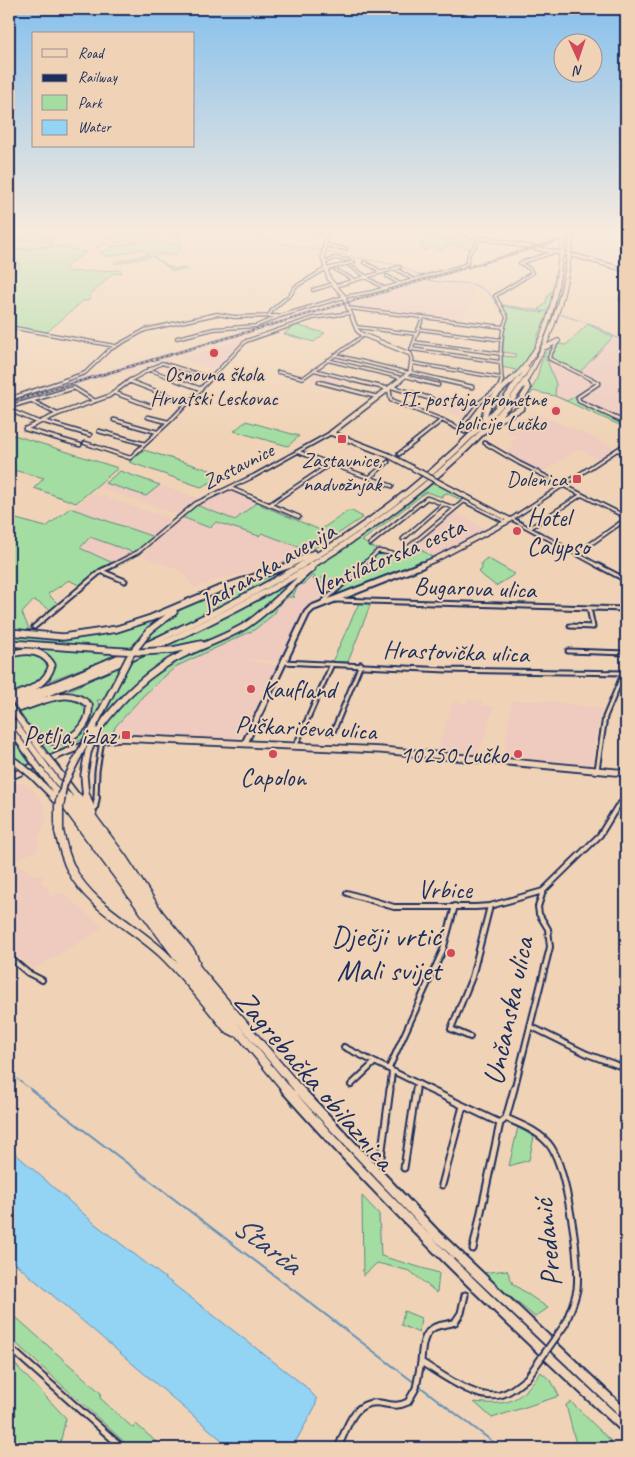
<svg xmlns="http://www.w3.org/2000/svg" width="635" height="1457" font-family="Caveat,sans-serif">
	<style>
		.built { fill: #eecabf }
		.green { fill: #a3dda2; stroke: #5f8680 }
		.water { fill: #93d3f4; stroke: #6391b8 }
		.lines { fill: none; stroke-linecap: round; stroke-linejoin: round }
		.stream-far1 { stroke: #6391b8; stroke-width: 1 }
		.stream { stroke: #6391b8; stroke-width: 2 }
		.street-far4-casing { stroke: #1b2f5e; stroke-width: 4.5 }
		.street-far3-casing { stroke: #1b2f5e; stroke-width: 5.5 }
		.street-far2-casing { stroke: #1b2f5e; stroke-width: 7 }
		.street-far1-casing { stroke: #1b2f5e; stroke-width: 8 }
		.street-casing { stroke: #1b2f5e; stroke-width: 9 }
		.secondary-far2-casing { stroke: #1b2f5e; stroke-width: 5.5 }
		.secondary-far1-casing { stroke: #1b2f5e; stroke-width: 7 }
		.secondary-casing { stroke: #1b2f5e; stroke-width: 9 }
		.primary-casing { stroke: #1b2f5e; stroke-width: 9 }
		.highway-far4-casing { stroke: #1b2f5e; stroke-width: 6 }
		.highway-far3-casing { stroke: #1b2f5e; stroke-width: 8 }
		.highway-far2-casing { stroke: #1b2f5e; stroke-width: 9 }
		.highway-far1-casing { stroke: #1b2f5e; stroke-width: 11 }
		.highway-casing { stroke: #1b2f5e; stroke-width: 13 }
		.street-far4 { stroke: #f0d3b6; stroke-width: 2 }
		.street-far3 { stroke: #f0d3b6; stroke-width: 2.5 }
		.street-far2 { stroke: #f0d3b6; stroke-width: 3 }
		.street-far1 { stroke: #f0d3b6; stroke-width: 4 }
		.street { stroke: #f0d3b6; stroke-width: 5 }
		.secondary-far2 { stroke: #f0d3b6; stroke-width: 3 }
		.secondary-far1 { stroke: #f0d3b6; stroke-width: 4 }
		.secondary { stroke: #f0d3b6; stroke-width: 5 }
		.primary { stroke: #f0d3b6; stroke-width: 5.5 }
		.highway-far4 { stroke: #f0d3b6; stroke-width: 4 }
		.highway-far3 { stroke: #f0d3b6; stroke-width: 5 }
		.highway-far2 { stroke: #f0d3b6; stroke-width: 5.5 }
		.highway-far1 { stroke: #f0d3b6; stroke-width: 8 }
		.highway { stroke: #f0d3b6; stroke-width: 9 }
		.rail-casing { stroke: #1b2f5e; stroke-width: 2.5 }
		.rail { stroke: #f0d3b6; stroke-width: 1; stroke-dasharray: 2.5; stroke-linecap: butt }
		.street-bridge-casing { stroke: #1b2f5e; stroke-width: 9; stroke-linecap: butt }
		.secondary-bridge-casing { stroke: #1b2f5e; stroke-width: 7; stroke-linecap: butt }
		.highway-bridge-far2-casing { stroke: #1b2f5e; stroke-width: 6; stroke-linecap: butt }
		.highway-bridge-far1-casing { stroke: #1b2f5e; stroke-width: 9; stroke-linecap: butt }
		.highway-bridge-casing { stroke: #1b2f5e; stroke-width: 11; stroke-linecap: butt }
		.street-bridge { stroke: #f0d3b6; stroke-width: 5 }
		.secondary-bridge { stroke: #f0d3b6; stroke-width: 4 }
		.highway-bridge-far2 { stroke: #f0d3b6; stroke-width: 4 }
		.highway-bridge-far1 { stroke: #f0d3b6; stroke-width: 5.5 }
		.highway-bridge { stroke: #f0d3b6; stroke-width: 8 }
		.poi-dot { fill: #d1495b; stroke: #f0d3b6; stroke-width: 2 }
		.labels { text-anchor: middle; stroke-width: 4; stroke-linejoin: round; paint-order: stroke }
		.far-poi-label { font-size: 21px; fill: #1b2f5e; stroke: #f0d3b6 }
		.far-street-label { font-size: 21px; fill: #1b2f5e; stroke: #f0d3b6 }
		.poi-label { font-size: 25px; fill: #1b2f5e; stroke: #f0d3b6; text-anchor: start }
		.street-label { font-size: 25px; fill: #1b2f5e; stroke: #f0d3b6 }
		.near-poi-label { font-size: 30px; fill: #1b2f5e; stroke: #f0d3b6; text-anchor: end }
		.near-street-label { font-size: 30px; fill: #1b2f5e; stroke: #f0d3b6 }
		.near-water-label { font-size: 31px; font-style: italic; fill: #273f6d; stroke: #f0d3b6 }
	</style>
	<rect width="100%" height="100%" fill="#f0d3b6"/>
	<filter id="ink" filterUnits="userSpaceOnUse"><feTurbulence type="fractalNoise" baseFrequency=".02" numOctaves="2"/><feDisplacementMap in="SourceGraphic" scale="10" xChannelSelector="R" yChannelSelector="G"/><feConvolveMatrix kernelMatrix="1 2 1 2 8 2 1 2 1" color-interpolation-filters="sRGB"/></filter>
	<g filter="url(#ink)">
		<!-- built -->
		<path class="built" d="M427,281L477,285L461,322L350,308L348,304Z
			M340,303H345L347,309L317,314L102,379L99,378L14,402L13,401L55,388L85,376L265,325L263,323L278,317L282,320Z
			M613,336H624L626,338V421L580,399L602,383L579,371Z
			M248,337L242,341L216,370L181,358Z
			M547,360L574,371L598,383L567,401L555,396L556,387Z
			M315,371L346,379L338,386L306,378Z
			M438,393L475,404L464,418L427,404Z
			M531,413L547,417L617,449L601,460L579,449L540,473L506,453L514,446L510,444L518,437L506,432L517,418H526Z
			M104,482L146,495L160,485L201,499L180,515L98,487Z
			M229,490L257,502L235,520L196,505Z
			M93,493L174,520L154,537L73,509Z
			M453,511L487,530L433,556L413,545Z
			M184,518L210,527L216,522L258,536L262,533L309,551L270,568L218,579L194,588L182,571L142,556L147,552L146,550Z
			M90,537L135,553L113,563L80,547Z
			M318,573L336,586L308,609L282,661L250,659L249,661L277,665L242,735L236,740L112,736L115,727L143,696L175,667L254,630L277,610L298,586L310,575Z
			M468,700L483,701L482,706H494L479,755L437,752L453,701L467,704Z
			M512,701H546L602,708L595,736L591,767L503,758Z
			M14,783L27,784L38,796L44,806L46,819L38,838L39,849L13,861L32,874L44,877L40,881L47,888L51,897L62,892L103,928L34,969L9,950V784Z"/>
		<!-- green -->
		<path class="green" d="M9,233H55L54,237L9,241Z
			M116,233H140L142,235L152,233H179L180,237L149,235L144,241L181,244L180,250L175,255L158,254L154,257L171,268L186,269L173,271L152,256L116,264L114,262L149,254L142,249L108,257L100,253L113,247L105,243L97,248L104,242L115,247L137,242L134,239L117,243L106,238Z
			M427,236L475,243L471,249L449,244L443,250L431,247L426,250L421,249L425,245H420Z
			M31,240H53L51,246L9,250V242Z
			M52,246H69V249L87,252L72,261L65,268L69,272L120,270L122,273L112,274L90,295V299L87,301H83L46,333L9,326V282L11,281L9,275L14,272L9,273V254L19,265L15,269L17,271L20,267L19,262L9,250L11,252Z
			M551,291H554L548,314L537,337L538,340L522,367L515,373H513L516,370L501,367L502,356L515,357L516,354L503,352L504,330L508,319L502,306L543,313L539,309L546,303L547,297Z
			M588,324L613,337L580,372L551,359L558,344L566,345Z
			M295,325L325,333L314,342L284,334Z
			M554,345L545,360H548L574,371L547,360L556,384L555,396L567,401L597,383L578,374H580L598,383L577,396V401L626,424V428L555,396L533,391L526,401L527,403L525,402C525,395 531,391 534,385C541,371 539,353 554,345Z
			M246,421L299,436L288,446L234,431Z
			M14,435L118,468L76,503L34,488L44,478L9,469V438Z
			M144,450L226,475L201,487L129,462Z
			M120,471L160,485L146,496L105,483Z
			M435,482L469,500H461L447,493L442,495V497L426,492L362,541L378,550L336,586L322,577L324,582C320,583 315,583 313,579L315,577L313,575L305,583L298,586L293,596L295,597H288L279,605L274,614L254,630L175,667L143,696L115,727L112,736L97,737L109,717L142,683L176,660L249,627L272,610L290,589L313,569L374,529Z
			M241,493L263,503L261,505L320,530L348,511H352L363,517L326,542L309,551L262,533L259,536L216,522L210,528L182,517L196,505L235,520L257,502L239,494Z
			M70,508L154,537L135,553L90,537L80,548L113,563L100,570L80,586L69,580L48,594L58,604L52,611L34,600L22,613L30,631L9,630V517L46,527Z
			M413,545L433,557C415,569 350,594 329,597L380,551L400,557Z
			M487,558L515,574L496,586L478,572L482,569L481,563Z
			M299,564L203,616L141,644L173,614L202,598Z
			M296,578C286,587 277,597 268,606C238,632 200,646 161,648Z
			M359,603H371L348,662H332Z
			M171,611L149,629L130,649L9,641V634L49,638L89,636Z
			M9,644L122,653L46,682L53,669L43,653H9Z
			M198,646L136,683L111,708L90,738L128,663L149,654Z
			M26,652L46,658L50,667L39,684L9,696V656Z
			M121,666L103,700H97L100,707L83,739L50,755L37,738C56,742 82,738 92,719L90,705L61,694Z
			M69,697L85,704L89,716L75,733L59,738H51L34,732L16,711L47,699Z
			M9,734L30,764L26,766L9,755Z
			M518,1127L534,1137L529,1160L509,1166Z
			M362,1196L379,1214L381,1256L439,1273L437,1293L410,1271L377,1263L363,1276Z
			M507,1270L513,1284L548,1308L535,1317L482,1273Z
			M9,1311L101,1393L100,1398L133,1428L136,1424L163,1448H131L9,1337Z
			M404,1311L421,1318L419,1333L401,1325Z
			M9,1358L66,1418L59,1448H9Z
			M541,1372L552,1382L559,1396L492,1418L474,1402C511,1406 518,1402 541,1372Z
			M571,1402L618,1448H577L566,1405Z"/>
		<!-- water -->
		<path class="water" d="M9,1148L94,1223L305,1386L317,1399L315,1407L292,1448H231L9,1258Z"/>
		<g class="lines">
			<!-- stream-far1 -->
			<path class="stream-far1" d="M242,233L289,245L398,265L426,278
				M428,280C457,287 478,274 497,304L555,313
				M559,314L594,325L626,343
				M9,1073L32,1090"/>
			<!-- stream -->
			<path class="stream" d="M30,1089L415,1383
				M418,1385L501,1448"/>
			<defs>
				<path id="street-far4" d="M314,233L328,236
					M324,245L346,249
					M364,262L382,272
					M325,263L334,258L348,260
					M350,266L367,277
					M327,269L354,262
					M396,269L414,280
					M336,270L354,280
					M387,276L400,284
					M366,277L384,288
					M335,286L400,267
					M313,290L333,284
					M621,299L626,308
					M348,308L503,327
					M269,315L273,309L291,294L295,287L327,268
					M9,327L115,346
					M356,327L416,334
					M418,329L502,340
					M177,338L214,329L256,326L280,316L344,297L372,292L462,266L467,263L469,253L482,238
					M414,342L502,354
					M557,343L549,357L550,359L595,381
					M411,349L500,362
					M411,350L423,317
					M335,355L409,373
					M327,360L402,378
					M412,363L501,378
					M148,369L179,381
					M314,370L357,381
					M278,372L303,378L364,335
					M410,372L447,381
					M405,376L423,381
					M62,381L85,373L109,350L145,330L217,314L234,317L277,316
					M129,381L162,363L211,378
					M208,381L246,341L313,318L350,313
					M502,381C500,360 499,337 507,317L495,296L532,273L530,269L520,263L551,253"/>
				<path id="street-far3" d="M176,380L201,389
					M352,380L389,389L391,400L442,420L465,432
					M418,380L438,385
					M441,380L472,387
					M592,380L599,383L578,397L579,401L626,423
					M129,381L187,403
					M319,382L377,397
					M392,387L432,399
					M115,393L150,406
					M9,399L66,380
					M32,401L57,414
					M9,407L74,388L95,401
					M9,410L38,422
					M148,417L168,422
					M114,420L157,432
					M42,421L90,435
					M459,429L479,403L499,388L502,380
					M99,431L145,444
					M85,443L130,458L174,417L209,380
					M485,443L519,463L626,517
					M80,445L25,429L58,414L109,396L131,380
					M618,450L626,454
					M298,452L392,486
					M399,454L442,420
					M370,477L388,462
					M230,488L299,517
					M269,505L330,464
					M512,519L599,566
					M510,520L626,444
					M530,528L581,495
					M403,539L443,504
					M370,544L427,498L454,508
					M578,553L626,519
					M111,566L138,552L195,504L254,476L331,433
					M362,566L378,551L399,555L464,501L506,522"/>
				<path id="street-far2" d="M597,565L626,580
					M101,571L114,565
					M336,600L626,609
					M322,603L363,565
					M570,626L593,627L589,608
					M34,627L101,571L125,581
					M568,651L626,653
					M283,662L446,670L626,673
					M329,732H333L361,664
					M296,745L332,664
					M597,770L605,717L626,667
					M96,798L97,771L102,740"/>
				<path id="street-far1" d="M95,808L97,797
					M347,893L394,907H475L490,906L543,891
					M9,957L28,973L42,980
					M530,1026L587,1054L625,1068
					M470,1037L451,1029L472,977L490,906
					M344,1047L431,1090
					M351,1085L374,1063
					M390,1090L392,1072L389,1068L443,950L455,906
					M416,1090L417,1083
					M514,1090L550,947L548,929L539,914L538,907L543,891L600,835L617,807L626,799"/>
				<path id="street" d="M428,1089L500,1123L506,1118
					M506,1118L514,1089
					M506,1118C522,1125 541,1132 551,1147C567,1171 580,1260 577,1289C575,1301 570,1311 566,1322
					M381,1157L390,1089
					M404,1168L416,1089
					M442,1185L463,1106
					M473,1249L500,1123
					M9,1347L123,1448
					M421,1362C422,1350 422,1333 435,1327C442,1324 448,1325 455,1322L461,1313L465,1295
					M338,1448C347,1428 353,1399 380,1403C391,1405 398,1407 408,1402L416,1388L421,1362C441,1374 476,1401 500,1395C510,1393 519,1384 527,1378"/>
				<path id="secondary-far2" d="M330,233L326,239L323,258L329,279L343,295L357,330L361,334L410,354L412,359L410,372L399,381
					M457,233L576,256L626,270"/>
				<path id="secondary-far1" d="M400,380L331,433L388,455L420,472
					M442,484L510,520
					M419,566L436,559L510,520"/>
				<path id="secondary" d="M245,743L307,613L312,608L422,565"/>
				<path id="primary" d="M9,777C46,762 79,742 120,738L381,750L626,773"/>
				<path id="highway-far4" d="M562,254L563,241
					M569,254L572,239
					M546,347L558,341
					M511,381C547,349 555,301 561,255
					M519,381L527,369
					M525,381C550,342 563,302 569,256"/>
				<path id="highway-far3" d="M505,400L519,380
					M511,401L526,380
					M522,407L523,397L528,389L525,382
					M497,420L520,409
					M484,423C483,404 499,391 512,380
					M287,566L314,553
					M300,566C377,520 443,469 503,402
					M311,566C363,534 413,498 458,456C476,440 492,421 509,404"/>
				<path id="highway-far2" d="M150,630L174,612
					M9,632L63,637L117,629L151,618L217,590L290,565
					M9,643L106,650
					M173,650L201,644
					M9,655C26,649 42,649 52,665C46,686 27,691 9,698
					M9,703C110,663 209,620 302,565
					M9,708C114,668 217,623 313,565
					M17,709C41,703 67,685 89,705C91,726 72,742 51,741C40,740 32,733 24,726
					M9,716L39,757
					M19,719L44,754
					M9,727L33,760
					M97,731C120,699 147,672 182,655C203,645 225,638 245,626C270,610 289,587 312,568
					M9,757L21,766
					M53,765L78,798
					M47,768L69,798
					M41,771L61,798
					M32,775L55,798
					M86,798L84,775L88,752"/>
				<path id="highway-far1" d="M54,797L56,799
					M60,797L184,965L287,1090
					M68,797L200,973L299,1090
					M77,797L123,859L159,914L191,953L195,962
					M86,797L92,813
					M59,831C62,845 65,858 72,871C91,907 133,926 162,953C186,976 206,1002 227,1028L235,1032"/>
				<path id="highway" d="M286,1089C392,1209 508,1320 626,1429
					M298,1089L434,1233L626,1415"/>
			</defs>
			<!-- street-far4 casing -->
			<use href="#street-far4" class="street-far4-casing"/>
			<!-- street-far3 casing -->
			<use href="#street-far3" class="street-far3-casing"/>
			<!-- street-far2 casing -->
			<use href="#street-far2" class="street-far2-casing"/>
			<!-- street-far1 casing -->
			<use href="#street-far1" class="street-far1-casing"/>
			<!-- street casing -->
			<use href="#street" class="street-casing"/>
			<!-- secondary-far2 casing -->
			<use href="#secondary-far2" class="secondary-far2-casing"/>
			<!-- secondary-far1 casing -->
			<use href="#secondary-far1" class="secondary-far1-casing"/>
			<!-- secondary casing -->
			<use href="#secondary" class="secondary-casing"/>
			<!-- primary casing -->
			<use href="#primary" class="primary-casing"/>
			<!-- highway-far4 casing -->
			<use href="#highway-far4" class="highway-far4-casing"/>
			<!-- highway-far3 casing -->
			<use href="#highway-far3" class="highway-far3-casing"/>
			<!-- highway-far2 casing -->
			<use href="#highway-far2" class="highway-far2-casing"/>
			<!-- highway-far1 casing -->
			<use href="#highway-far1" class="highway-far1-casing"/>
			<!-- highway casing -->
			<use href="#highway" class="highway-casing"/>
			<!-- street-far4 -->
			<use href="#street-far4" class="street-far4"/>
			<!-- street-far3 -->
			<use href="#street-far3" class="street-far3"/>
			<!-- street-far2 -->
			<use href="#street-far2" class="street-far2"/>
			<!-- street-far1 -->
			<use href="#street-far1" class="street-far1"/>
			<!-- street -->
			<use href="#street" class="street"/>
			<!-- secondary-far2 -->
			<use href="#secondary-far2" class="secondary-far2"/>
			<!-- secondary-far1 -->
			<use href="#secondary-far1" class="secondary-far1"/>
			<!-- secondary -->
			<use href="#secondary" class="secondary"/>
			<!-- primary -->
			<use href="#primary" class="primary"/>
			<!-- highway-far4 -->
			<use href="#highway-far4" class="highway-far4"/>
			<!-- highway-far3 -->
			<use href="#highway-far3" class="highway-far3"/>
			<!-- highway-far2 -->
			<use href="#highway-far2" class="highway-far2"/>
			<!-- highway-far1 -->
			<use href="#highway-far1" class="highway-far1"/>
			<!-- highway -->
			<use href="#highway" class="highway"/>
			<defs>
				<path id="rail" d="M9,402L584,233"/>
			</defs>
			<!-- rail casing -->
			<use href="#rail" class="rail-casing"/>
			<!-- rail -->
			<use href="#rail" class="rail"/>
			<defs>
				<path id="street-bridge" d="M527,1378L566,1323"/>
				<path id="secondary-bridge" d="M420,472L442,484"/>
				<path id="highway-bridge-far2" d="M572,236V239
					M563,241L564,239
					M569,254V256"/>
				<path id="highway-bridge-far1" d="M106,650L141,652L173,650
					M9,705L19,719
					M88,752L97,731
					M44,754L53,765
					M39,757L47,768
					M33,760L41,771
					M21,766L32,775
					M61,798L64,784L131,654L150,630"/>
				<path id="highway-bridge" d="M59,831V806L61,797"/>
			</defs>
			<!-- street-bridge casing -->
			<use href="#street-bridge" class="street-bridge-casing"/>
			<!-- secondary-bridge casing -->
			<use href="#secondary-bridge" class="secondary-bridge-casing"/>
			<!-- highway-bridge-far2 casing -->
			<use href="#highway-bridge-far2" class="highway-bridge-far2-casing"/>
			<!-- highway-bridge-far1 casing -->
			<use href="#highway-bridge-far1" class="highway-bridge-far1-casing"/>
			<!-- highway-bridge casing -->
			<use href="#highway-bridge" class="highway-bridge-casing"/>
			<!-- street-bridge -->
			<use href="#street-bridge" class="street-bridge"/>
			<!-- secondary-bridge -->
			<use href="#secondary-bridge" class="secondary-bridge"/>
			<!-- highway-bridge-far2 -->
			<use href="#highway-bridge-far2" class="highway-bridge-far2"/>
			<!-- highway-bridge-far1 -->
			<use href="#highway-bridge-far1" class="highway-bridge-far1"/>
			<!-- highway-bridge -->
			<use href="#highway-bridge" class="highway-bridge"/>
		</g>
	</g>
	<!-- sky -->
	<linearGradient id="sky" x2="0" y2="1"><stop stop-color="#86c0ed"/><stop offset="0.53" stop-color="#f8ebde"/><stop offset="1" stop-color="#f8ebde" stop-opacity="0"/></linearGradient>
	<rect width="635" height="437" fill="url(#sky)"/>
	<!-- markers -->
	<g class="poi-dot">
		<circle cx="214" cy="353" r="5"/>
		<circle cx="556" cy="411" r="5"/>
		<rect x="337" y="434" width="10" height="10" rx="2.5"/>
		<rect x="572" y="474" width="10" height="10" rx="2.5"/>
		<circle cx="517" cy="531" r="5"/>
		<circle cx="251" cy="689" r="5"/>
		<rect x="121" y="730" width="10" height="10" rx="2.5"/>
		<circle cx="273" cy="754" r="5"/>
		<circle cx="518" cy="754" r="5"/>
		<circle cx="451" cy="953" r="5"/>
	</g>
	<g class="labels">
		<!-- far-poi labels -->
		<g class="far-poi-label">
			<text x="214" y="381">Osnovna škola<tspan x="214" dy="24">Hrvatski Leskovac</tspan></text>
			<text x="546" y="406" text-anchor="end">II. postaja prometne<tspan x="546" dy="24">policije Lučko</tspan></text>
			<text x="342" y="467">Zastavnice,<tspan x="342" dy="24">nadvožnjak</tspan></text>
			<text x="567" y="486" text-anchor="end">Dolenica</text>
		</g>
		<!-- far-street labels -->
		<g class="far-street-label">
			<text transform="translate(238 466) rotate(-27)" y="7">Zastavnice</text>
		</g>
		<!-- poi labels -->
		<g class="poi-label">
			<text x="527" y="526">Hotel<tspan x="527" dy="29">Calypso</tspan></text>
			<text x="261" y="698">Kaufland</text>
			<text x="116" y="744" text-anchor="end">Petlja, izlaz</text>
			<text x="508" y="763" text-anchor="end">10250 Lučko</text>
			<text x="273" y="786" text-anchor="middle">Capolon</text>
		</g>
		<!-- street labels -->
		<g class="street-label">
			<text transform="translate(388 556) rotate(-23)" y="9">Ventilatorska cesta</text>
			<text transform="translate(267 566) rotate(-30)" y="9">Jadranska avenija</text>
			<text transform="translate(475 587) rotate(2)" y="9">Bugarova ulica</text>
			<text transform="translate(456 651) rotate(2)" y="9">Hrastovička ulica</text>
			<text transform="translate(306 727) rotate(3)" y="9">Puškarićeva ulica</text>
			<text x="445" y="898">Vrbice</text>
		</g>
		<!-- near-poi labels -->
		<g class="near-poi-label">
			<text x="441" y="946">Dječji vrtić<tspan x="441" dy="34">Mali svijet</tspan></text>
		</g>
		<!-- near-street labels -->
		<g class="near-street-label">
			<text transform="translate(508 1011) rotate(-78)" y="10">Unčanska ulica</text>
			<text transform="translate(315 1080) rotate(49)" y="10">Zagrebačka obilaznica</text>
			<text transform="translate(547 1243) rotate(-96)" y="10">Predanić</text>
		</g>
		<!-- near-water labels -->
		<g class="near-water-label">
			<text transform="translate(268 1244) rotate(37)" y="11">Starča</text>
		</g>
	</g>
	<!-- margin -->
	<rect width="635" height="1457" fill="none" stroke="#f0d3b6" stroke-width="30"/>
	<rect x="15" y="15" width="605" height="1427" fill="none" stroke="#1b2f5e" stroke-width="2" filter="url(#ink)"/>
	<!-- legend -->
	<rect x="32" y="32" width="162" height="115" fill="#f0d3b6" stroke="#9b9193"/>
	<rect x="42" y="49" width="25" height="8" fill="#f0d3b6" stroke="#9b9193"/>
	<text x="78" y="58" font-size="15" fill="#1b2f5e">Road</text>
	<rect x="42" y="74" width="25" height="8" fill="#1b2f5e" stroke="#9b9193"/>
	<text x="78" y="82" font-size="15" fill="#1b2f5e">Railway</text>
	<rect x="42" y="95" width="25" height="15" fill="#a3dda2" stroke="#9b9193"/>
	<text x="78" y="108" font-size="15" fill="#1b2f5e">Park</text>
	<rect x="42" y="120" width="25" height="15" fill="#93d3f4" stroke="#9b9193"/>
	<text x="78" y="132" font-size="15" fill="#1b2f5e">Water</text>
	<!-- north arrow -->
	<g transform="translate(578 58) rotate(177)"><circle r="24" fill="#f0d3b6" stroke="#9b9193"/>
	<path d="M0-4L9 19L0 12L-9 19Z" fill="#d1495b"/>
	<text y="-8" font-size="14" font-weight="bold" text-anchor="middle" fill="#1b2f5e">N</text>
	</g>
</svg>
